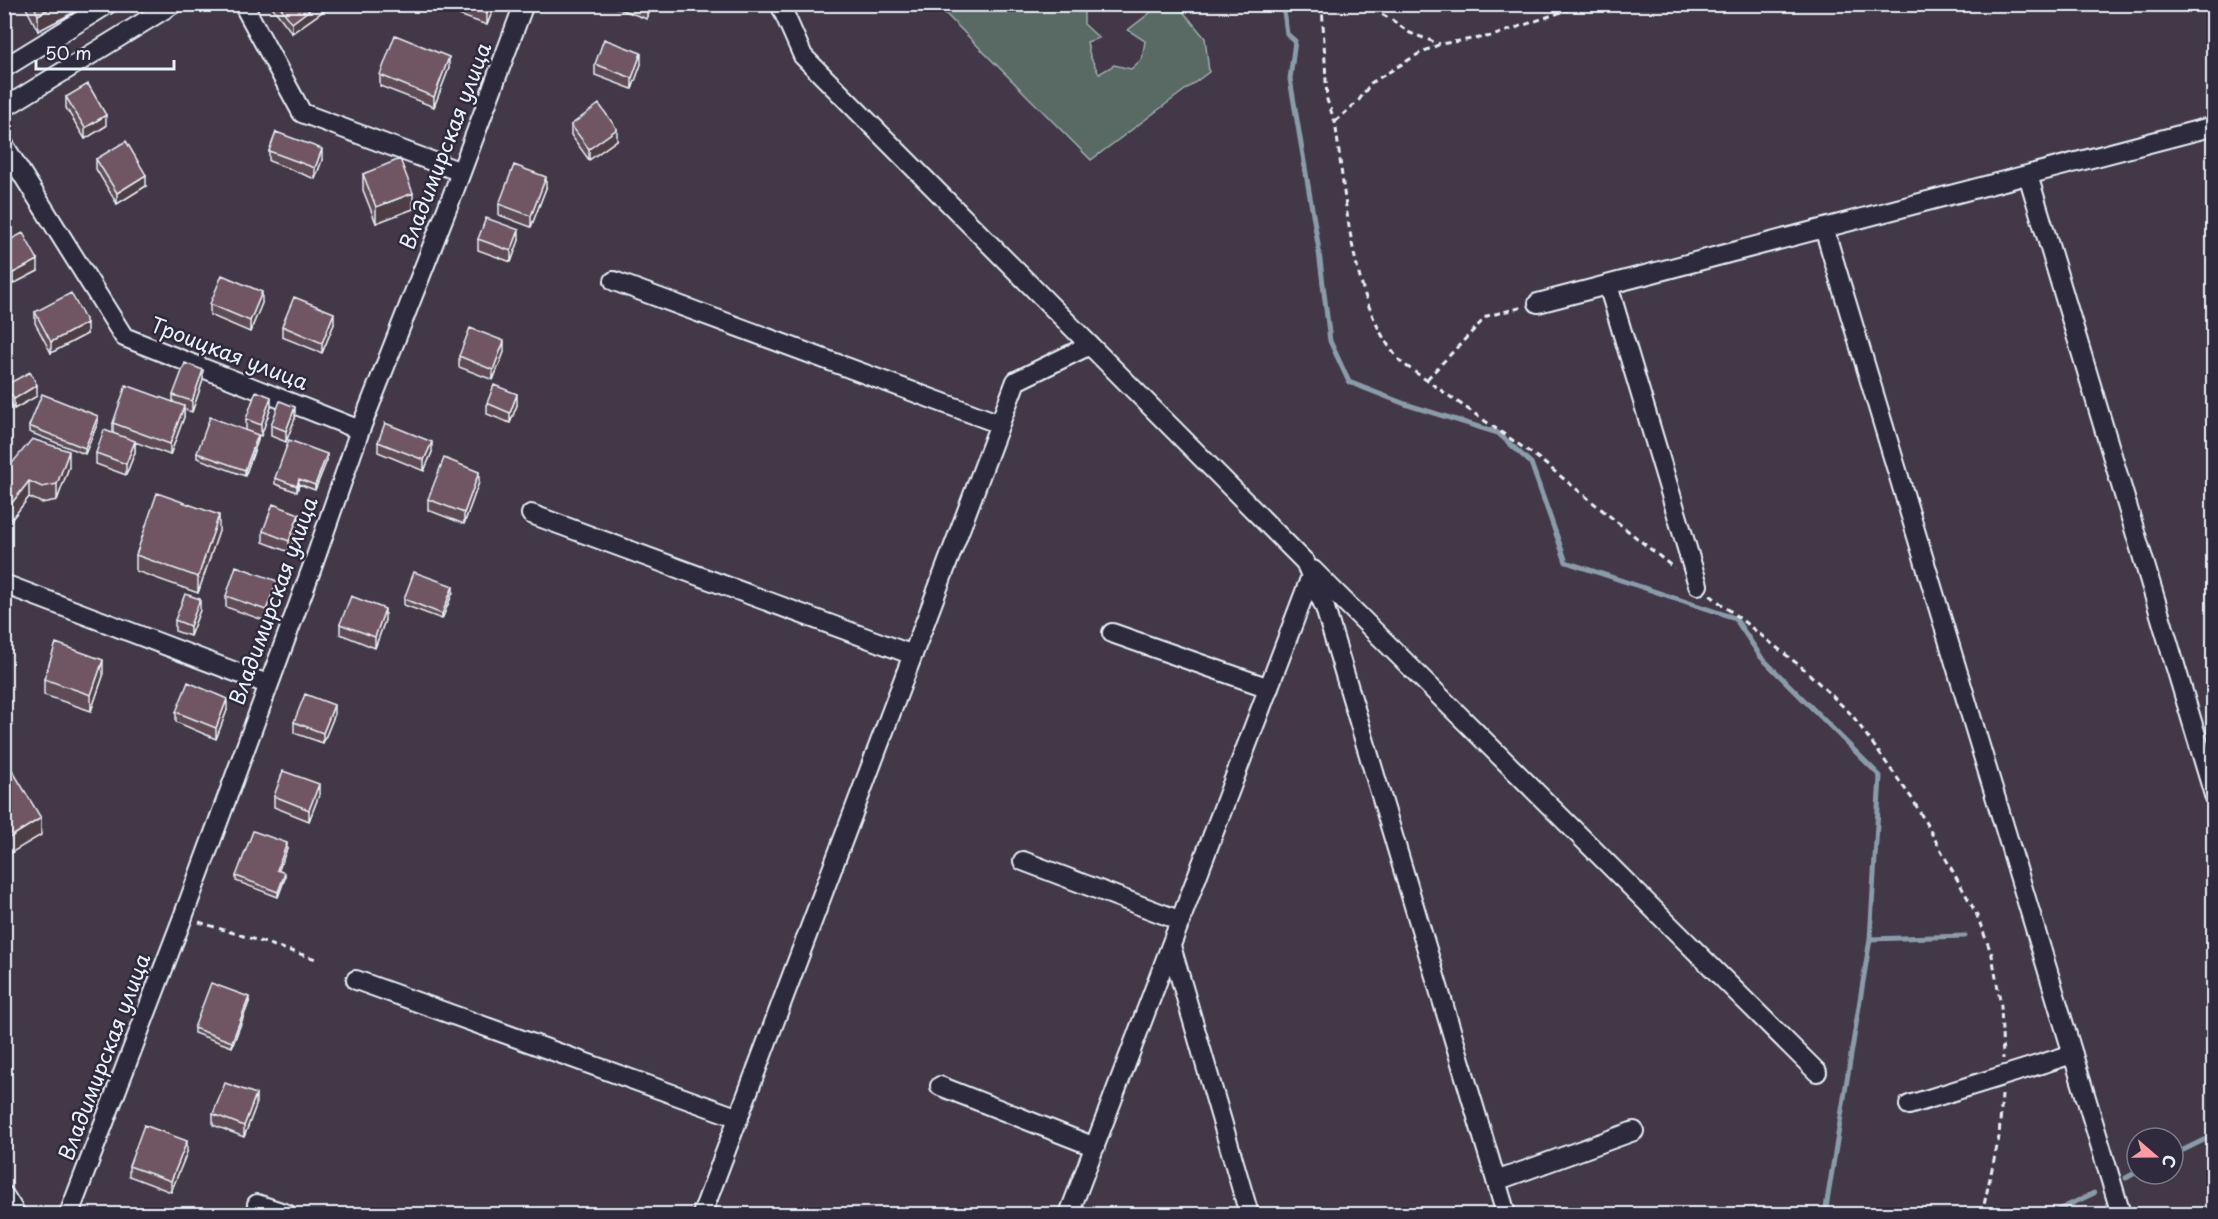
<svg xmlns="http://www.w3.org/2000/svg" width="2218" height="1219" font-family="'Playpen Sans',sans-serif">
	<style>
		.green { fill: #596b64; stroke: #a0aeae; stroke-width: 1.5 }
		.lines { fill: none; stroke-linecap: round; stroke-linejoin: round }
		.stream { stroke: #8a9caa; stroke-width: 5 }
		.minor-casing { stroke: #e8f1f8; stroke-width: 22 }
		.path { stroke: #e8f1f8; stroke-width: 3; stroke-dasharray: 6 4.5; stroke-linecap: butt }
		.minor { stroke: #2f2a3d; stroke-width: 18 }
		.wall { fill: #5f4b54; stroke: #e8f1f8; stroke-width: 1.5 }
		.shaded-wall { fill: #4e3d45; stroke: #e8f1f8; stroke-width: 1.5 }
		.building { fill: #6f5762; stroke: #e8f1f8; stroke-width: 1.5 }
		.labels { text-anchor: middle; stroke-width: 5; stroke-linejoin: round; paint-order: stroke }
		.street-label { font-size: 21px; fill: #e8f1f8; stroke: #2f2a3d }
	</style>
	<rect width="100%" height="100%" fill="#423848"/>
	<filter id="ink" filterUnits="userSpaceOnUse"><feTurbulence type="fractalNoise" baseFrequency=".0167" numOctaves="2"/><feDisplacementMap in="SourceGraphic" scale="12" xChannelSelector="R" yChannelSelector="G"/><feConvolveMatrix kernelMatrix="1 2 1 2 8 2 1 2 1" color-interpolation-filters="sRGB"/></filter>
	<g filter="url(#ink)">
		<!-- green -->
		<path class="green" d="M937,5H1111L1097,11L1084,10V24L1099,38L1087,42L1090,56L1099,74L1114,65L1131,69L1142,59L1145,41L1128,30L1155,9H1181L1205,38L1209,72L1091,160Z"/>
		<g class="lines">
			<!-- stream -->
			<path class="stream" d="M1283,4L1287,34L1295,41L1290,79L1318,244L1330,341L1349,382L1405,404L1498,433L1531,463L1566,562L1735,618L1761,657L1880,776L1870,939L1965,936
				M2173,1155L2214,1135
				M2126,1178L2137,1172
				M1825,1214L1870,939
				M2050,1214L2094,1193"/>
			<defs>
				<path id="minor" d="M243,4L302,113L461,172
					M780,4L803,56L1305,562L1325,608L1506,1214
					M4,68L108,4
					M4,108L173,4
					M4,145L124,337L360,430
					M2028,175L2214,795
					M1824,228L2121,1214
					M614,281L1000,424
					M1608,285L1698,585
					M1538,303L2214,126
					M531,514L913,655
					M1313,570L1817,1072
					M4,584L267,684
					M1112,633L1269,688
					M1023,861L1181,921
					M1171,946L1249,1214
					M356,980L739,1118
					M940,1086L1095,1147
					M1909,1105L2073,1054
					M1496,1181L1634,1131
					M4,1195L16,1214
					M257,1204L287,1214
					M69,1214L183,917L313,565L360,430L454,191L524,4
					M702,1214L1016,381L1090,345
					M1069,1214L1311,576"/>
			</defs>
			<!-- minor casing -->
			<use href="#minor" class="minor-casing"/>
			<!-- path -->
			<path class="path" d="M1322,4L1327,100L1335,122C1346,195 1350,307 1402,363L1538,458L1674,568
				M1364,4L1392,20L1410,33L1440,44
				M1335,122L1359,100L1371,83L1420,53L1440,44L1492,36L1585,4
				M1427,379L1487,316L1523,307
				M1710,595L1804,669L1852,715L1913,800L1976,913L1992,955L2001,1006L2003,1059
				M199,922L316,959
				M1982,1214L1999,1137L2002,1095"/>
			<!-- minor -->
			<use href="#minor" class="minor"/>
		</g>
		<!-- wall -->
		<path class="wall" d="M24,4H84V7L38,31Z
			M270,4H326V9L292,33Z
			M459,4H495L487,25L459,15Z
			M614,4H652L647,19L614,7Z
			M595,64H641L632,89L595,75Z
			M449,68L434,107L380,86V75Z
			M66,97L106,126L85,139L66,108Z
			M571,125L617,140L589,160L571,135Z
			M269,151L322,160L315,179L269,161Z
			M96,159L146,186L117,204L96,169Z
			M363,174L413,209L376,223L363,190Z
			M546,188L531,227L499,215V204Z
			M478,239L519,240L511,262L478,250Z
			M4,243L38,271L13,284L4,267Z
			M262,303L250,332L210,315V304Z
			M35,312L87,334L51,353L35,323Z
			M334,324L322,353L282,337V326Z
			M504,352L493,380L459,367V356Z
			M203,380L192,412L184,409V417L170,455L135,442V452L126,475L96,464V453L113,433V423L173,402V395Z
			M6,385L37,396L14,409L6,396Z
			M487,403L517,405L510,423L487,414Z
			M271,407L261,436L258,435V440L245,476L197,458V453L246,430V419Z
			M295,418L286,442L271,436V425Z
			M98,422L85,454L29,432V426Z
			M378,442L432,452L424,471L378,452Z
			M327,460L315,490L299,484L297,492L275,484V478Z
			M69,467L57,500L42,503L29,497L4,529V473Z
			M479,482L464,524L428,510V499Z
			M299,525L289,552L263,542V531Z
			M219,531L198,593L136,571V555Z
			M277,592L266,621L226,607V596Z
			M453,592L442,619L404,605V599Z
			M200,610L190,636L175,631V620Z
			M385,620L375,648L340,634V624Z
			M103,676L91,711L44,695V679Z
			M227,710L216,739L176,722V712Z
			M334,716L323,743L294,733V722Z
			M319,795L309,821L274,807V796Z
			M287,849L278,870L285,878L278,897L236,881V876Z
			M249,1002L232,1047L194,1033V1028Z
			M256,1105L244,1137L213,1125V1114Z
			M187,1152L171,1192L129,1176V1166Z"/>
		<!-- shaded-wall -->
		<path class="shaded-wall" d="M57,4H84V7L38,31V15Z
			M317,4H326V9L292,33V23Z
			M491,4H495L487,25V14Z
			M648,4H652L647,19V8Z
			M641,53V64L632,89V78Z
			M449,57V68L434,107V97Z
			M106,115V126L85,139V128Z
			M617,129V140L589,160V149Z
			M322,149V160L315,179V168Z
			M146,175V186L117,204V193Z
			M546,177V188L531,227V216Z
			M413,193V209L376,223V207Z
			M519,230V240L511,262V251Z
			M38,260V271L13,284V273Z
			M262,292V303L250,332V321Z
			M334,313V324L322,353V343Z
			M87,323V334L51,353V342Z
			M504,341V352L493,380V370Z
			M203,370V380L192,412V401Z
			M37,385V396L14,409V399Z
			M517,394V405L510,423V413Z
			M271,397V407L261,436V425Z
			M184,406V417L170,455V444Z
			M295,407V418L286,442V431Z
			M98,416V422L85,454V448Z
			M258,435V440L245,476V470Z
			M135,441V452L126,475V464Z
			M432,442V452L424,471V460Z
			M69,451V467L57,500V484Z
			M327,454V460L315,490V485Z
			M479,472V482L464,524V513Z
			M299,479V484L297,492V486Z
			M29,481V497L4,529V513Z
			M299,514V525L289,552V541Z
			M219,515V531L198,593V577Z
			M277,581V592L266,621V610Z
			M453,586V592L442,619V614Z
			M200,599V610L190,636V626Z
			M385,609V620L375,648V637Z
			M103,660V676L91,711V695Z
			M227,699V710L216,739V728Z
			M334,705V716L323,743V733Z
			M319,784V795L309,821V810Z
			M41,818V835L4,857V841Z
			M287,843V849L277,875V870Z
			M285,873V878L278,897V892Z
			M249,997V1002L232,1047V1042Z
			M256,1094V1105L244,1137V1126Z
			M187,1141V1152L171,1192V1181Z"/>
		<!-- building -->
		<path class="building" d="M33,4H57L38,15Z
			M278,4H317L292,23Z
			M461,4H491L487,14Z
			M637,4H648L647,8Z
			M395,35L449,57L434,97L380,75Z
			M604,39L641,53L632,78L595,64Z
			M88,84L106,115L85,128L66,97Z
			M599,104L617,129L589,149L571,125Z
			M276,132L322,149L315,168L269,151Z
			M126,141L146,175L117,193L96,159Z
			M400,159L413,193L376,207L363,174Z
			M514,165L546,177L531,216L499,204Z
			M486,218L519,230L511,251L478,239Z
			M23,233L38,260L13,273L4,256V243Z
			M222,275L262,292L250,321L210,304Z
			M71,293L87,323L51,342L35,312Z
			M294,297L334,313L322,343L282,326Z
			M470,328L504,341L493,370L459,356Z
			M185,363L203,370L192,401L173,395Z
			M30,372L37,385L14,399L6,385Z
			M126,385L184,406L170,444L113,423Z
			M494,385L517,394L510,413L487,403Z
			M256,391L271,397L261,425L246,419Z
			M42,394L98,416L85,448L29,426Z
			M280,401L295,407L286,431L271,425Z
			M210,417L258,435L245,470L197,453Z
			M385,423L432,442L424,460L378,442Z
			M104,430L135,441L126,464L96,453Z
			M32,439L69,451L57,484L42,487L29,481L4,513V473Z
			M289,440L327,454L315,485L299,479L297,486L275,478Z
			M444,458L479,472L464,513L428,499Z
			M157,493L219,515L198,577L136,555Z
			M273,504L299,514L289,541L263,531Z
			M236,566L277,581L266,610L226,596Z
			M414,572L453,586L442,614L404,599Z
			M185,594L200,599L190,626L175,620Z
			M351,596L385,609L375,637L340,624Z
			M56,643L103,660L91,695L44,679Z
			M188,682L227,699L216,728L176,712Z
			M305,694L334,705L323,733L294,722Z
			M6,760L41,818L4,841V761Z
			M283,771L319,784L309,810L274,796Z
			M253,831L287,843L277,870L285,873L278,892L236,876Z
			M211,983L249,997L232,1042L194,1028Z
			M225,1083L256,1094L244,1126L213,1114Z
			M144,1125L187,1141L171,1181L129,1166Z"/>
	</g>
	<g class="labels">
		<!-- street labels -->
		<g class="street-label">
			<text transform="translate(446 146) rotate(-69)" y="7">Владимирская улица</text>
			<text transform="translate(229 354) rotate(21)" y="7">Троицкая улица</text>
			<text transform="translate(274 601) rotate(-70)" y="7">Владимирская улица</text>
			<text transform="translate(105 1057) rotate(-69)" y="7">Владимирская улица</text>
		</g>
	</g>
	<!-- margin -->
	<rect width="2218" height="1219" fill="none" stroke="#2f2a3d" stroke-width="24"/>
	<rect x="12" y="12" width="2194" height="1195" fill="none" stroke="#e8f1f8" stroke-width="2" filter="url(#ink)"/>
	<!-- north arrow -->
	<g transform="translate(2155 1156) rotate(110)"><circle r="28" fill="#2f2a3d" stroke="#797a88" stroke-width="1.5"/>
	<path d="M0-4.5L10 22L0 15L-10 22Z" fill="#ff9aa2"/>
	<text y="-9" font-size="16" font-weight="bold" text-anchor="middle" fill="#e8f1f8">С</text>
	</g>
	<!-- scale -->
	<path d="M36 60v9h138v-9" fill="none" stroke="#e8f1f8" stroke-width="3"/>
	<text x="45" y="60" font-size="18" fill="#e8f1f8" stroke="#2f2a3d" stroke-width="4.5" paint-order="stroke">50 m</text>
</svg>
